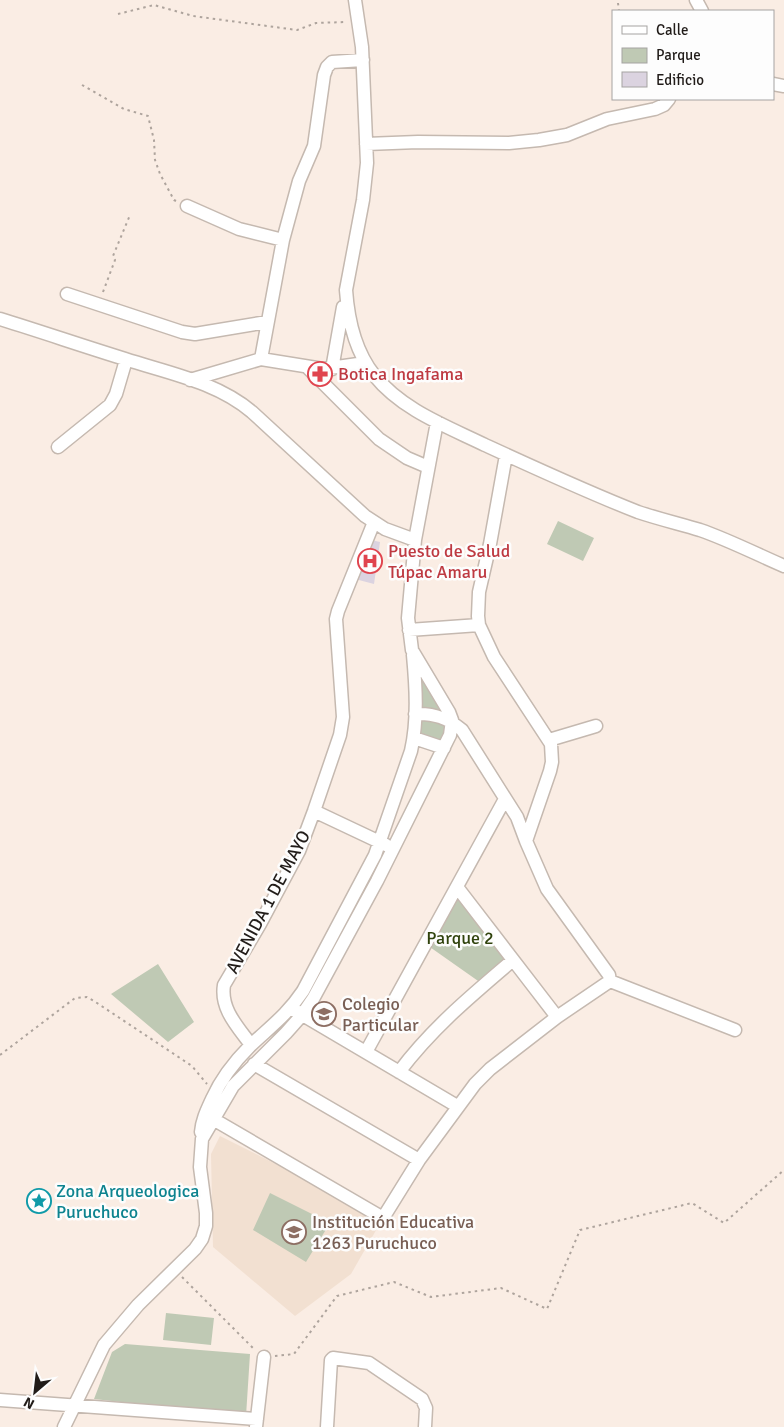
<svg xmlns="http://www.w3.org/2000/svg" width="784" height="1427" font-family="Signika,sans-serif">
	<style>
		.built { fill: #f2e0d1 }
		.green { fill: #bfc9b4 }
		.building { fill: #dbd3e0 }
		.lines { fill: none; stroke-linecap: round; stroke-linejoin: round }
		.minor-casing { stroke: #c5b9b0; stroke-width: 15 }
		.path { stroke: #aea49d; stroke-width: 2; stroke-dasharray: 2.5 4; stroke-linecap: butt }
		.minor { stroke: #fff; stroke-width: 12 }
		.labels { text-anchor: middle; stroke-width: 5; stroke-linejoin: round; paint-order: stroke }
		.health-label { font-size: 18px; fill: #be3a42; stroke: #fdfdfd; text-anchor: start }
		.street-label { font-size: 18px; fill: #211c19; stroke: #fdfdfd }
		.park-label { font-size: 18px; fill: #30430d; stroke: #fdfdfd }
		.education-label { font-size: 18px; fill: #785e54; stroke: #fdfdfd; text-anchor: start }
		.culture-label { font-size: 18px; fill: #0d838f; stroke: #fdfdfd; text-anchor: start }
	</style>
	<rect width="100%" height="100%" fill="#faede4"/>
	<!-- built -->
	<path class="built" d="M220,1136L383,1218L351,1274L295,1316L213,1247L211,1154Z"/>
	<!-- green -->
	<path class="green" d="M558,521L594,538L583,561L547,544Z
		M423,680L441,709L439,711L422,707L421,681Z
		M425,718L444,724L446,728L441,740L438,741C426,737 419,738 419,724Z
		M457,891L509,959L481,983L427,945Z
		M158,964L194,1022L168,1042L111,994Z
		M270,1193L330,1223L306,1262L253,1230Z
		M166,1313L214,1318L211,1345L163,1340Z
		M125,1344L250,1354L246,1416L94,1399L112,1352Z"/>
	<!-- building -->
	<path class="building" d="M371,540L380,542L374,584L355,579Z"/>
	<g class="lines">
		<defs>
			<path id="minor" d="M355,0L362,47L367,163L363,200L346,290C348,319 355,351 374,375C402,410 446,426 485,445C535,468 587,492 638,512C659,519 680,524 700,530C729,540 756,554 784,566
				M696,0L702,11
				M773,84L784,86
				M366,144L418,142L509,143L539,140L567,135L607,119L655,109L664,105L669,99
				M187,206L239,229L283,240
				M67,294L182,332L195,334L267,322
				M0,319C42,332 83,346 125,359C168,373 217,382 252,412L365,516L385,529L415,540
				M261,359L283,240L299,181L314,146L324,75L327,67L332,62L363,60
				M308,368L379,439L407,458L428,467
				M332,369L343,307
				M190,380L261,359L323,369L365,363
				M58,447L110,405L116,394L126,360
				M506,455L490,544L479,592L478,616L479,625L494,657L551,744L552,762L550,771L526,841
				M409,630L479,625
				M415,714C434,713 448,718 462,730L517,817L526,841L547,889L609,975L610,981L735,1030
				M414,738L444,748
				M549,740L596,726
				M314,811L386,845
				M457,887L557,1017
				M296,1011L457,1106
				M251,1045C238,1027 220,1009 224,985L260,924L299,851L314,811L340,735L343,717L336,619L338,611L374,522
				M366,1052L505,799
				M254,1064L419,1160
				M399,1072C432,1028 472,995 513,960
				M213,1119L383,1218L419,1160L475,1084L490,1069L557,1017L610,981
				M201,1132C202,1120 207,1110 212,1099C221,1079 234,1062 250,1046C270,1027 287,1015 303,991L375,855L411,751C418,720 416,687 413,655
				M0,1400L257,1419
				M64,1427L104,1345L138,1305L195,1249L202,1239L206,1226V1213L200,1167L202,1139L233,1086L286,1033L302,1015L313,999L377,881L450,735L452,720L449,712L412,650L408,618L415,540L437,422
				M256,1427L264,1357
				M327,1427L331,1360L333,1358L369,1363L422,1399L426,1408L425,1427"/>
		</defs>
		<!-- minor casing -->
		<use href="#minor" class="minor-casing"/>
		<!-- path -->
		<path class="path" d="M618,3L619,11
			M118,14L154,5L193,16L297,30L316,23L346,22
			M82,85L124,109L148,116L154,140L155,160L160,174L174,200L176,201
			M103,292L115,260L113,256L130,215
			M0,1055L75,998L87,997L94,1001L192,1066L207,1084
			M182,1277L255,1350
			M275,1356L294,1354L337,1296L394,1282L431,1297L501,1288L547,1309L580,1230L692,1203L724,1223L784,1170"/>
		<!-- minor -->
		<use href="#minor" class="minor"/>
	</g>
	<!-- icons -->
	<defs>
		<symbol id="pharmacy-ring" viewBox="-11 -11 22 22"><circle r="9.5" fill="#fdfdfd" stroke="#e0444e" stroke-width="1.5"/><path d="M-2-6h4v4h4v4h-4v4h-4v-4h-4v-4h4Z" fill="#e0444e"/></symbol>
		<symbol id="hospital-ring" viewBox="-11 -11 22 22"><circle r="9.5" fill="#fdfdfd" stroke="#e0444e" stroke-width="1.5"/><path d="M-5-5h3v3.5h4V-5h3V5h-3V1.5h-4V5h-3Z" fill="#e0444e"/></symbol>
		<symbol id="school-ring" viewBox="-11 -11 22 22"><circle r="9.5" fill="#fdfdfd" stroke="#8d6e63" stroke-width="1.5"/><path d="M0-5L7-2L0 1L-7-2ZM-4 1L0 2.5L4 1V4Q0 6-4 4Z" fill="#8d6e63"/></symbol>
		<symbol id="sight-ring" viewBox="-11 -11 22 22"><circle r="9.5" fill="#fdfdfd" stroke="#0f9aa8" stroke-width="1.5"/><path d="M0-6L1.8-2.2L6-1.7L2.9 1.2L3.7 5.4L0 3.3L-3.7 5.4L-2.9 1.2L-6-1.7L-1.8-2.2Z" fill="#0f9aa8"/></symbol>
	</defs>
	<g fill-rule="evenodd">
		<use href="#pharmacy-ring" x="306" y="360" width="28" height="28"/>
		<use href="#hospital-ring" x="356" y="547" width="28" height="28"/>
		<use href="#school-ring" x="310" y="1000" width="28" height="28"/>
		<use href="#sight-ring" x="25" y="1187" width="28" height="28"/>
		<use href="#school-ring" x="280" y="1218" width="28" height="28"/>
	</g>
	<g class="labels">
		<!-- health labels -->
		<g class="health-label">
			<text x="338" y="380">Botica Ingafama</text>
			<text x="388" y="557">Puesto de Salud<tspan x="388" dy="21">Túpac Amaru</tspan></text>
		</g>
		<!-- street labels -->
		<g class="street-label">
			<text transform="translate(268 902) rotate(-62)" y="6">AVENIDA 1 DE MAYO</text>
		</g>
		<!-- park labels -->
		<g class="park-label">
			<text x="460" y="944">Parque 2</text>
		</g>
		<!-- education labels -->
		<g class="education-label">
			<text x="342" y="1010">Colegio<tspan x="342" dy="21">Particular</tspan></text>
			<text x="312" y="1228">Institución Educativa<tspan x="312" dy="21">1263 Puruchuco</tspan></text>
		</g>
		<!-- culture labels -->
		<g class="culture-label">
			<text x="56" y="1197">Zona Arqueologica<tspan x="56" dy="21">Puruchuco</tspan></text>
		</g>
	</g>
	<!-- legend -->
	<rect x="612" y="10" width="162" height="90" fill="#fdfdfd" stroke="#a5a3a2"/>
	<rect x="622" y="26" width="25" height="8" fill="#ffffff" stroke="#a5a3a2"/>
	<text x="656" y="35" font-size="15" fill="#211c19">Calle</text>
	<rect x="622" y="48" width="25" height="15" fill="#bfc9b4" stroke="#a5a3a2"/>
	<text x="656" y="60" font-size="15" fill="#211c19">Parque</text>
	<rect x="622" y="72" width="25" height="15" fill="#dbd3e0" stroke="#a5a3a2"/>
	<text x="656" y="85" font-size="15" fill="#211c19">Edificio</text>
	<!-- north arrow -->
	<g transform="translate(35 1392) rotate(208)" stroke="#fdfdfd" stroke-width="4" paint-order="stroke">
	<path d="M0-4L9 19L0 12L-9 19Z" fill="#211c19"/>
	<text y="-8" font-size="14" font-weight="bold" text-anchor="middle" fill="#211c19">N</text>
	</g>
</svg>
